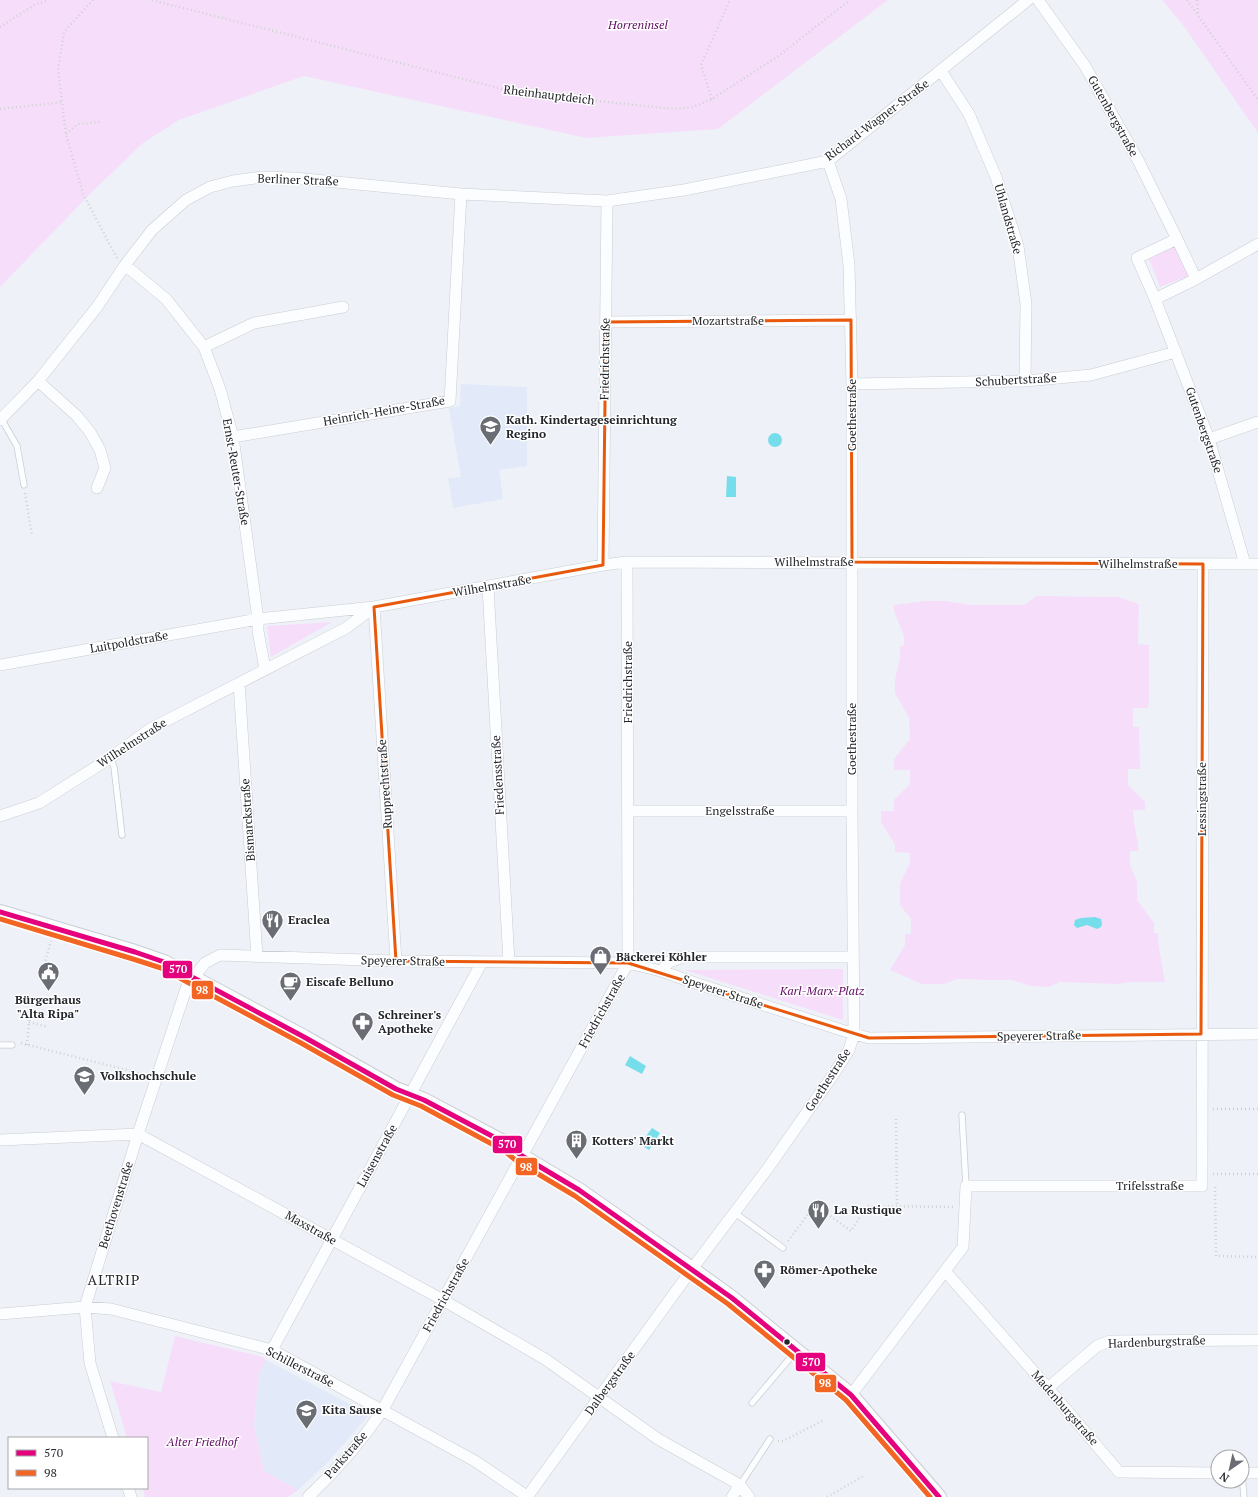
<svg xmlns="http://www.w3.org/2000/svg" width="1258" height="1497" font-family="'PT Serif',serif">
	<style>
		.built { fill: #e2e9f8 }
		.green { fill: #f6defa }
		.water { fill: #76deea }
		.lines { fill: none; stroke-linecap: round; stroke-linejoin: round }
		.service-casing { stroke: #cacdd3; stroke-width: 7 }
		.minor-casing { stroke: #cacdd3; stroke-width: 12 }
		.tertiary-casing { stroke: #cacdd3; stroke-width: 16 }
		.path { stroke: #d0d1d3; stroke-width: 2.5; stroke-dasharray: 1 3; stroke-linecap: butt }
		.service { stroke: #fcfdfe; stroke-width: 5.5 }
		.minor { stroke: #fcfdfe; stroke-width: 11 }
		.tertiary { stroke: #fcfdfe; stroke-width: 14 }
		.bus-1-casing { stroke: #fff; stroke-width: 8 }
		.bus-2-casing { stroke: #fff; stroke-width: 8 }
		.bus-1 { stroke: #e5007d; stroke-width: 5 }
		.bus-2 { stroke: #f26522; stroke-width: 5 }
		.marked { fill: none; stroke: #e8590c; stroke-width: 3; stroke-linejoin: round }
		.bus-dot { fill: #23262b; stroke: #fff; stroke-width: 1.5 }
		.labels { text-anchor: middle; stroke-width: 3; stroke-linejoin: round; paint-order: stroke }
		.park-label { font-size: 12px; font-style: italic; fill: #5f0962; stroke: #fff }
		.street-label { font-size: 12px; fill: #23262b; stroke: #fff }
		.poi-label { font-size: 12px; font-weight: bold; fill: #23262b; stroke: #fff; text-anchor: start }
		.quarter-label { font-size: 14px; letter-spacing: 1px; fill: #23262b; stroke: #fff }
		.line-badge { stroke: #fff; stroke-width: 1.5 }
		.badge-label { font-size: 11px; text-anchor: middle; font-weight: bold; fill: #fff }
	</style>
	<rect width="100%" height="100%" fill="#eef1f8"/>
	<!-- built -->
	<path class="built" d="M461,384L527,387V466L499,470L503,499L453,508L448,478L461,477L449,408L460,406Z
		M266,1360L367,1413L368,1416L328,1462L298,1490L264,1471L254,1424L259,1374Z"/>
	<!-- green -->
	<path class="green" d="M0,0H888L718,129L586,138L304,76L179,120L143,143L92,192L0,287Z
		M1162,0H1258V133L1183,25Z
		M1175,246L1189,276L1160,287L1149,259Z
		M1037,596L1118,597L1139,604L1138,644L1149,645V699L1148,708H1133V727H1139L1140,769H1128V785L1145,802V810H1133C1133,824 1138,837 1138,851H1130V865L1137,882V900L1154,923V933H1158L1159,948L1165,982H1130L1117,984L1060,982L1049,987L1030,986L1012,980H990L957,979L944,984H922L890,970L905,945V934H911V919L900,905V883L910,863V853L895,852V845L881,822V811H894V800L910,784V770H894V759L910,739L909,718L895,693V680L900,657V646H904V636L894,611V605L925,601H944L973,605H1024Z
		M332,622L271,657L267,626Z
		M843,969V1020L685,970Z
		M175,1336L263,1357L266,1360L259,1374L254,1424L264,1471L298,1490L288,1497H145L143,1488H147V1438H127L110,1381L161,1392Z"/>
	<!-- water -->
	<path class="water" d="M768 440a7 7 0 1 1 14 0a7 7 0 1 1-14 0Z
		M727,476L736,477V497H726Z
		M1095,917L1101,919L1102,924L1101,927L1097,929L1087,925L1077,928L1074,925L1075,920L1081,918Z
		M630,1056L646,1066L642,1074L625,1065Z
		M652,1128L660,1133L649,1150L640,1144Z"/>
	<g class="lines">
		<defs>
			<path id="service" d="M2,420L17,446L24,485
				M110,758L114,767L122,835
				M0,1045H12
				M962,1115L966,1186
				M735,1213L783,1248
				M752,1403L796,1351
				M1242,1473L1244,1497
				M740,1485L770,1439"/>
			<path id="minor" d="M1038,0L1085,66L1139,162L1177,239L1137,258L1155,299L1209,439L1245,564
				M941,71L969,114L996,177L1018,246L1026,304L1025,381
				M1196,279L1258,244
				M1155,299L1196,279L1177,239
				M606,322L851,320
				M204,347L254,323L343,307
				M38,381L77,416L90,432L100,450L105,468L97,488
				M852,384L1025,381L1091,375L1176,352
				M0,420L38,381L97,307L125,265L152,230L186,200L210,187L233,181L262,177L294,178L461,194L607,201L684,190L828,161L1028,0
				M233,437L450,401L461,194
				M1209,439L1258,422
				M603,565L607,201
				M488,587L509,962
				M0,665L258,619L233,437L220,389L204,347L166,299L125,265
				M265,669L258,631V619L374,607L396,961
				M239,683L257,957
				M628,811H852
				M0,816L39,803L110,758L150,729L346,628L374,607L603,565L627,562L1258,564
				M661,971L669,962L683,957H853
				M0,1140L138,1134L443,1300L545,1359L658,1439L740,1485L749,1497
				M945,1271L1048,1388L1119,1472L1218,1473
				M0,1314L85,1307L111,1309L272,1350L475,1461L528,1497
				M272,1350C341,1220 413,1092 482,962
				M1048,1388L1097,1346L1110,1341L1258,1340
				M851,1395L963,1247L966,1186H1202L1203,564
				M113,1438L90,1363L85,1307L138,1134L187,986L205,963L220,955L396,961L628,963L661,971L695,983L854,1034L869,1038L1258,1034
				M1242,1473H1258
				M128,1488L131,1497
				M308,1497C335,1472 361,1442 382,1411L628,963L627,562
				M527,1497L692,1269L768,1168L833,1075L849,1050L854,1034L852,811V384L849,265L841,199L828,161
				M732,1497L740,1485"/>
			<path id="tertiary" d="M0,912L135,952L164,962L304,1037L396,1089L424,1100L507,1144L522,1156L579,1190L692,1269L732,1298L851,1395L939,1497"/>
		</defs>
		<!-- service casing -->
		<use href="#service" class="service-casing"/>
		<!-- minor casing -->
		<use href="#minor" class="minor-casing"/>
		<!-- tertiary casing -->
		<use href="#tertiary" class="tertiary-casing"/>
		<!-- path -->
		<path class="path" d="M93,0L64,32L58,70L66,134L83,194L117,258
			M152,0L514,92L673,109L693,107L712,99L777,57L850,0
			M1187,0L1258,100
			M1197,0L1198,14
			M0,27L34,5L49,0
			M712,99L701,65L730,0
			M0,109L62,102
			M66,134L78,124L100,122
			M25,493L32,536
			M41,976L51,941
			M29,1022L48,1027
			M21,1043L146,1075
			M27,1045L29,1022L35,994
			M1213,1109H1258
			M896,1119L897,1207
			M1213,1174H1258
			M1215,1187L1216,1256L1258,1257
			M788,1241L815,1205L851,1231L867,1206L955,1207
			M778,1441H783L824,1420
			M827,1497L865,1475"/>
		<!-- service -->
		<use href="#service" class="service"/>
		<!-- minor -->
		<use href="#minor" class="minor"/>
		<!-- tertiary -->
		<use href="#tertiary" class="tertiary"/>
		<defs>
			<path id="bus-1" d="M0,912L135,952L164,962L304,1037L396,1089L424,1100L507,1144L522,1156L579,1190L732,1298L851,1395L939,1497"/>
			<path id="bus-2" d="M0,919L133,959L161,968L301,1043L393,1095L421,1106L503,1150L518,1162L575,1196L728,1304L846,1400L930,1497"/>
		</defs>
		<!-- bus-1 casing -->
		<use href="#bus-1" class="bus-1-casing"/>
		<!-- bus-2 casing -->
		<use href="#bus-2" class="bus-2-casing"/>
		<!-- bus-1 -->
		<use href="#bus-1" class="bus-1"/>
		<!-- bus-2 -->
		<use href="#bus-2" class="bus-2"/>
	</g>
	<!-- marked area -->
	<path class="marked" d="M851,320L852,562L1203,564L1201,1034L869,1038L628,963L396,961L374,607L603,565L606,322Z"/>
	<!-- icons -->
	<defs>
		<symbol id="school-pin" viewBox="-11 -11 22 30"><path d="M0 17L-7.5 6A9.5 9.5 0 1 1 7.5 6Z" fill="#6a6d73" stroke="#fff"/><path d="M0-5L7-2L0 1L-7-2ZM-4 1L0 2.5L4 1V4Q0 6-4 4Z" fill="#fff"/></symbol>
		<symbol id="restaurant-pin" viewBox="-11 -11 22 30"><path d="M0 17L-7.5 6A9.5 9.5 0 1 1 7.5 6Z" fill="#6a6d73" stroke="#fff"/><path d="M-5-6h1v4h1v-4h1v4h1v-4h1v5L-1.5 .5V6h-2V.5L-5-1ZM5-6V6H3V1.5H1.5Q1.5-4 5-6Z" fill="#fff"/></symbol>
		<symbol id="shop-pin" viewBox="-11 -11 22 30"><path d="M0 17L-7.5 6A9.5 9.5 0 1 1 7.5 6Z" fill="#6a6d73" stroke="#fff"/><path d="M-5-2.5h2.3a2.7 3.5 0 0 1 5.4 0H5L5.5 6h-11ZM-1.5-2.5h3a1.5 2.3 0 0 0-3 0Z" fill="#fff"/></symbol>
		<symbol id="civic-pin" viewBox="-11 -11 22 30"><path d="M0 17L-7.5 6A9.5 9.5 0 1 1 7.5 6Z" fill="#6a6d73" stroke="#fff"/><path d="M-.6-6.5H3V-4.5H.6V-3L4-1V1h2V6H-6V1h2V-1L-.6-3ZM-1.2 2.5V6h2.4V2.5Z" fill="#fff"/></symbol>
		<symbol id="cafe-pin" viewBox="-11 -11 22 30"><path d="M0 17L-7.5 6A9.5 9.5 0 1 1 7.5 6Z" fill="#6a6d73" stroke="#fff"/><path d="M-5.5-4.5H6V0H3Q3 3.5 0 3.5H-2.5Q-5.5 3.5-5.5 0ZM3-3.2v2h1.7v-2ZM-6 4.5H4V6H-6Z" fill="#fff"/></symbol>
		<symbol id="pharmacy-pin" viewBox="-11 -11 22 30"><path d="M0 17L-7.5 6A9.5 9.5 0 1 1 7.5 6Z" fill="#6a6d73" stroke="#fff"/><path d="M-2-6h4v4h4v4h-4v4h-4v-4h-4v-4h4Z" fill="#fff"/></symbol>
		<symbol id="university-pin" viewBox="-11 -11 22 30"><path d="M0 17L-7.5 6A9.5 9.5 0 1 1 7.5 6Z" fill="#6a6d73" stroke="#fff"/><path d="M0-5L7-2L0 1L-7-2ZM-4 1L0 2.5L4 1V4Q0 6-4 4Z" fill="#fff"/></symbol>
		<symbol id="building-pin" viewBox="-11 -11 22 30"><path d="M0 17L-7.5 6A9.5 9.5 0 1 1 7.5 6Z" fill="#6a6d73" stroke="#fff"/><path d="M-4-6H4V6H1V3H-1V6H-4ZM-2.5-4.3h1.7v1.8h-1.7ZM.8-4.3h1.7v1.8H.8ZM-2.5-1h1.7V.8h-1.7ZM.8-1h1.7V.8H.8Z" fill="#fff"/></symbol>
	</defs>
	<g fill-rule="evenodd">
		<use href="#school-pin" x="478" y="414" width="25" height="34"/>
		<use href="#restaurant-pin" x="260" y="908" width="25" height="34"/>
		<use href="#shop-pin" x="588" y="944" width="25" height="34"/>
		<use href="#civic-pin" x="36" y="960" width="25" height="34"/>
		<use href="#cafe-pin" x="278" y="970" width="25" height="34"/>
		<use href="#pharmacy-pin" x="350" y="1010" width="25" height="34"/>
		<use href="#university-pin" x="72" y="1064" width="25" height="34"/>
		<use href="#building-pin" x="564" y="1128" width="25" height="34"/>
		<use href="#restaurant-pin" x="806" y="1198" width="25" height="34"/>
		<use href="#pharmacy-pin" x="752" y="1258" width="25" height="34"/>
		<use href="#school-pin" x="294" y="1398" width="25" height="34"/>
	</g>
	<!-- markers -->
	<circle class="bus-dot" cx="787" cy="1342" r="3.5"/>
	<g class="labels">
		<!-- park labels -->
		<g class="park-label">
			<text x="638" y="29">Horreninsel</text>
			<text x="822" y="995">Karl-Marx-Platz</text>
			<text x="202" y="1446">Alter Friedhof</text>
		</g>
		<!-- street labels -->
		<g class="street-label">
			<text transform="translate(549 95) rotate(7)" y="4">Rheinhauptdeich</text>
			<text transform="translate(1113 116) rotate(61)" y="4">Gutenbergstraße</text>
			<text transform="translate(877 120) rotate(-37)" y="4">Richard-Wagner-Straße</text>
			<text transform="translate(298 180) rotate(2)" y="4">Berliner Straße</text>
			<text transform="translate(1008 219) rotate(74)" y="4">Uhlandstraße</text>
			<text x="728" y="325">Mozartstraße</text>
			<text transform="translate(605 359) rotate(-89)" y="4">Friedrichstraße</text>
			<text transform="translate(1016 380) rotate(-3)" y="4">Schubertstraße</text>
			<text transform="translate(384 411) rotate(-10)" y="4">Heinrich-Heine-Straße</text>
			<text transform="translate(852 415) rotate(-90)" y="4">Goethestraße</text>
			<text transform="translate(1204 430) rotate(71)" y="4">Gutenbergstraße</text>
			<text transform="translate(236 472) rotate(80)" y="4">Ernst-Reuter-Straße</text>
			<text x="814" y="566">Wilhelmstraße</text>
			<text x="1138" y="568">Wilhelmstraße</text>
			<text transform="translate(492 586) rotate(-10)" y="4">Wilhelmstraße</text>
			<text transform="translate(129 642) rotate(-10)" y="4">Luitpoldstraße</text>
			<text transform="translate(628 682) rotate(-90)" y="4">Friedrichstraße</text>
			<text transform="translate(852 739) rotate(-90)" y="4">Goethestraße</text>
			<text transform="translate(132 743) rotate(-33)" y="4">Wilhelmstraße</text>
			<text transform="translate(498 775) rotate(-93)" y="4">Friedensstraße</text>
			<text transform="translate(385 784) rotate(-94)" y="4">Rupprechtstraße</text>
			<text transform="translate(1202 799) rotate(-90)" y="4">Lessingstraße</text>
			<text x="740" y="815">Engelsstraße</text>
			<text transform="translate(248 820) rotate(-94)" y="4">Bismarckstraße</text>
			<text transform="translate(403 961) rotate(1)" y="4">Speyerer Straße</text>
			<text transform="translate(723 992) rotate(18)" y="4">Speyerer Straße</text>
			<text transform="translate(602 1011) rotate(-61)" y="4">Friedrichstraße</text>
			<text transform="translate(1039 1036) rotate(-1)" y="4">Speyerer Straße</text>
			<text transform="translate(828 1080) rotate(-57)" y="4">Goethestraße</text>
			<text transform="translate(377 1156) rotate(-61)" y="4">Luisenstraße</text>
			<text x="1150" y="1190">Trifelsstraße</text>
			<text transform="translate(116 1205) rotate(-73)" y="4">Beethovenstraße</text>
			<text transform="translate(311 1228) rotate(29)" y="4">Maxstraße</text>
			<text transform="translate(446 1295) rotate(-61)" y="4">Friedrichstraße</text>
			<text transform="translate(1157 1342) rotate(-2)" y="4">Hardenburgstraße</text>
			<text transform="translate(300 1367) rotate(27)" y="4">Schillerstraße</text>
			<text transform="translate(610 1383) rotate(-54)" y="4">Dalbergstraße</text>
			<text transform="translate(1065 1408) rotate(49)" y="4">Madenburgstraße</text>
			<text transform="translate(346 1455) rotate(-49)" y="4">Parkstraße</text>
		</g>
		<!-- poi labels -->
		<g class="poi-label">
			<text x="506" y="424">Kath. Kindertageseinrichtung<tspan x="506" dy="14">Regino</tspan></text>
			<text x="288" y="924">Eraclea</text>
			<text x="616" y="961">Bäckerei Köhler</text>
			<text x="306" y="986">Eiscafe Belluno</text>
			<text x="48" y="1004" text-anchor="middle">Bürgerhaus<tspan x="48" dy="14">"Alta Ripa"</tspan></text>
			<text x="378" y="1019">Schreiner's<tspan x="378" dy="14">Apotheke</tspan></text>
			<text x="100" y="1080">Volkshochschule</text>
			<text x="592" y="1145">Kotters' Markt</text>
			<text x="834" y="1214">La Rustique</text>
			<text x="780" y="1274">Römer-Apotheke</text>
			<text x="322" y="1414">Kita Sause</text>
		</g>
		<!-- quarter labels -->
		<g class="quarter-label">
			<text x="114" y="1285">ALTRIP</text>
		</g>
	</g>
	<g class="line-badge">
		<rect x="162" y="960" width="31" height="19" rx="4" fill="#e5007d"/>
		<rect x="191" y="980" width="23" height="20" rx="4" fill="#f26522"/>
		<rect x="492" y="1135" width="31" height="19" rx="4" fill="#e5007d"/>
		<rect x="515" y="1157" width="23" height="19" rx="4" fill="#f26522"/>
		<rect x="795" y="1352" width="31" height="20" rx="4" fill="#e5007d"/>
		<rect x="814" y="1374" width="23" height="19" rx="4" fill="#f26522"/>
	</g>
	<g class="badge-label">
		<text x="178" y="973">570</text>
		<text x="202" y="994">98</text>
		<text x="507" y="1148">570</text>
		<text x="526" y="1171">98</text>
		<text x="811" y="1366">570</text>
		<text x="825" y="1387">98</text>
	</g>
	<!-- legend -->
	<rect x="8" y="1437" width="140" height="52" fill="#ffffff" stroke="#a7a8aa"/>
	<rect x="16" y="1450" width="20" height="6" fill="#e5007d" stroke="#a7a8aa"/>
	<text x="44" y="1457" font-size="12" fill="#23262b">570</text>
	<rect x="16" y="1470" width="20" height="6" fill="#f26522" stroke="#a7a8aa"/>
	<text x="44" y="1477" font-size="12" fill="#23262b">98</text>
	<!-- north arrow -->
	<g transform="translate(1230 1469) rotate(214)"><circle r="19" fill="#ffffff" stroke="#a7a8aa"/>
	<path d="M0-3L7 15L0 10L-7 15Z" fill="#6a6d73"/>
	<text y="-6" font-size="11" font-weight="bold" text-anchor="middle" fill="#23262b">N</text>
	</g>
</svg>
